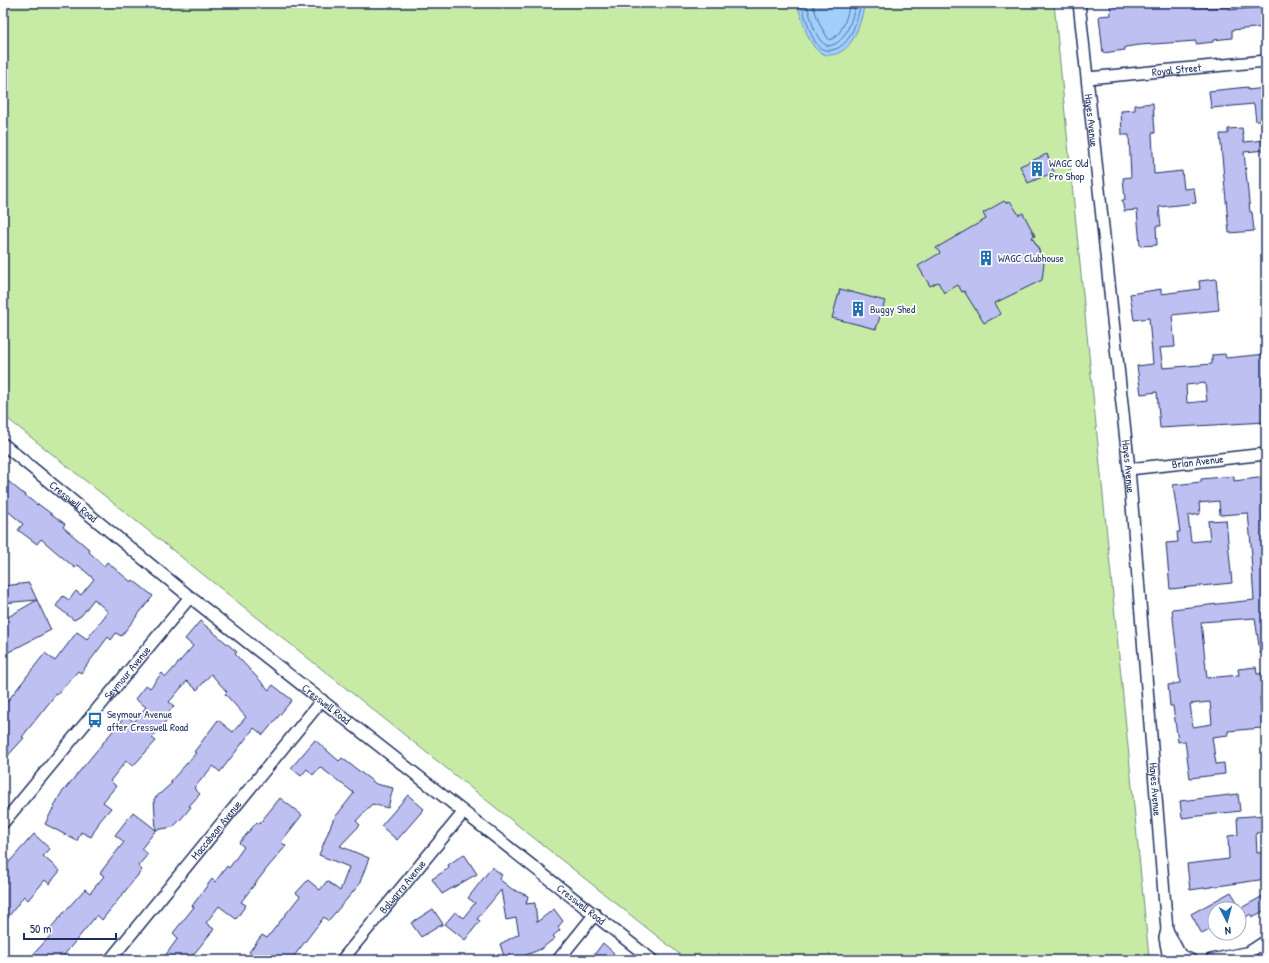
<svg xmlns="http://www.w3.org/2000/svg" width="1269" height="963" font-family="'Patrick Hand',sans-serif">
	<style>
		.green { fill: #c7eba5; stroke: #718d82 }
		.water { fill: #a1cffc; stroke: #6b8fbd }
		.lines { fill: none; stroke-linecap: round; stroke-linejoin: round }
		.shore { stroke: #516f9d; stroke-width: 1 }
		.building { fill: #bfc0f2; stroke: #1b2f5e; fill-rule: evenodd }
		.minor-casing { stroke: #1b2f5e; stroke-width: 14 }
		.minor { stroke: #fff; stroke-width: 11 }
		.labels { text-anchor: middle; stroke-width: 3.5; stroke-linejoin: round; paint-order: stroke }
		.street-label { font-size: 11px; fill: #1b2f5e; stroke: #fff }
		.poi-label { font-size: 11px; fill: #1b2f5e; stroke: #fff; text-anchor: start }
	</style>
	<rect width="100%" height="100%" fill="#fff"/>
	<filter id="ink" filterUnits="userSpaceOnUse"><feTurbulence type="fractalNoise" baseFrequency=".025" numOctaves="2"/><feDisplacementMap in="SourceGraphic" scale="8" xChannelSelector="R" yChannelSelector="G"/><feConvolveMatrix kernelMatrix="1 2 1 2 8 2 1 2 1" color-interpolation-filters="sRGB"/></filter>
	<g filter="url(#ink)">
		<!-- green -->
		<path class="green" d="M3,3H1054L1149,957L1121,960H687L3,415Z"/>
		<!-- water -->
		<path class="water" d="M796,3H865C861,22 853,55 829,55C824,55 819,52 815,48C805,36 803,18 796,3Z"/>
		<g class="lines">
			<!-- shore -->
			<path class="shore" d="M800,3C807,17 808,33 818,46C822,50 827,51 832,50C852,46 857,19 861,3
				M806,3C811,15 814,41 828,46C847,44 852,18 856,3
				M812,3L820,25L829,40C843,36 847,16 850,3"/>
		</g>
		<!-- building -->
		<path class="building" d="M1110,3H1194L1195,8L1230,7V10L1266,7V27L1232,30V38L1213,40V42L1196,44V41L1140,45L1125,47V50L1103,53L1099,16L1111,15Z
			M1248,87V90L1266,88V121H1256L1254,104L1211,108L1209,91Z
			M1153,103L1155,133H1152L1154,174L1182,171L1184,189L1194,188L1196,203L1159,207L1161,226H1156L1157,245L1140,246L1137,210L1124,211L1122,200H1125L1123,178L1131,177L1129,135H1122L1121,111L1135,110V105Z
			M1242,128L1244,142L1266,140V150L1244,152L1250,212H1252L1254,231L1229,233L1220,134H1228V129Z
			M1047,154L1054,172L1028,183L1020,166Z
			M1004,201L1006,203L1010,201L1019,215L1023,213L1035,236L1032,237L1040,252L1038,253L1044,263L1042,280L995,303L1001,314L984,323L964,291L962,292L958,285L944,293L938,282L930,286L918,266L940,253L936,248L986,219L983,213Z
			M1216,279L1219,310L1172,315L1175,347L1160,348L1163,368L1212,364V355L1225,354L1226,358L1266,354V375H1263L1266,422L1160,428L1157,392L1141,394L1137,366L1153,364L1149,318L1134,320L1130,294L1161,289V294L1200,289L1199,281ZM1205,383L1207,401L1187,403L1186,385Z
			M840,289L885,301L876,329L832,318Z
			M1234,476V481L1266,477V502L1263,503L1266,526V652L1260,653L1255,618L1201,622L1207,678L1239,675L1238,669L1256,667L1257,674L1266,673V696L1260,697L1262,728L1228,731V735L1212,737L1216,764L1224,763L1225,774L1190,778L1185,741L1178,742L1173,706H1170L1168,685L1180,683L1172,609L1254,600L1251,555H1252L1248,513L1220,515L1219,501L1199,503L1200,514L1188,516L1191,542L1210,540L1208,521L1226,520L1232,583L1170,589L1166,543L1178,542L1177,532H1180L1173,485L1201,482V479ZM1210,702L1212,724L1193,727L1190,704Z
			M3,477L37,505L38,504L65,524L63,527L90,550L89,552L104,566L107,562L131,582L133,580L153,596L121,636L116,633L111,640L108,637L81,673L78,671L57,695L56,694L22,737L24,738L3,761V707L45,653L55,661L77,632L87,639L108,612L94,599L81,616L74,620L56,606L63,596L69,600L76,591L81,595L94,579L78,565L75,568L41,539L37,544L18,530L23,524L3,507Z
			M29,583L51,630L3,655V620L37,600L3,603V586Z
			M200,621L237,652L235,654L269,690L273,685L292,700L263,735L254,728L220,772L213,766L194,788L200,794L189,806L191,807L181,819L173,827L156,830L141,849L148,854L138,866L142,870L102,920L97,915L64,955L70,960H28L51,935L47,932L66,910L85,889L90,893L104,876L100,873L124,842L115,835L133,812L156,830L154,799L172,783L170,782L196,753L194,752L218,720L233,732L246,717L225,694L227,692L211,674L197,690L187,681L169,702L174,706L168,713L171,715L152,738L156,741L133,766L126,761L110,781L116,786L103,802L111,808L100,821L91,837L81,832L77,841L45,824L60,795L126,715L134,722L146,707L135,699L146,685L150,688L162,673L166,677L193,646L185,639Z
			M315,740L339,761L342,758L376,784L393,788L388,808L372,804L356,821L360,825L340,846L369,858L359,885L328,921L324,917L291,960H260L249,952L262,935L267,938L300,896L296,893L308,880L320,890L327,881L340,891L349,867L319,855L333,820L354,793L320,767L313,775L307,769L301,776L291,768Z
			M1238,794L1240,811L1182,818L1180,801Z
			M408,795L424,809L397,840L381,826Z
			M280,798L302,815L281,842L286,846L268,867L241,902L246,905L236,919L219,906L206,923L214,929L189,960H162L178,938L173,933L194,907L192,906L212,879L215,882L227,866L229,868L244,847L239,843L257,822L259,824Z
			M1266,815V832L1256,833L1257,853L1266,852V879L1190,890L1187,864L1229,859L1228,836L1238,835L1237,817Z
			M34,834L50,849L43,856L60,871L49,884L45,880L28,900L24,896L3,924V869Z
			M464,854L477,874L442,894L432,879L449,868L448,865Z
			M492,867L502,875L499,879L512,889L528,896L526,904L535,903L537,922L554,909L563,921L558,927L560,930L553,936L555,938L541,949L514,960H510L509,957L505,959L500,944L519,934L516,918L506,920L501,890L477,919L480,921L465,940L445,924L455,912L463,918L475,903L468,898Z
			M1231,892L1241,908L1263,896L1266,901V910L1252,917L1251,914L1239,921L1240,909H1215V927L1202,934L1191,914Z
			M433,909L443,924L421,937L411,923Z
			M603,943L614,953L607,960H590Z"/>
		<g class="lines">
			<defs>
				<g id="minor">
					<path id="s1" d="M1079,3L1129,469L1167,930L1165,938L1169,959"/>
					<path id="s2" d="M1088,78L1266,61"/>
					<path id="s3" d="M3,444L190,597L652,960"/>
					<path id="s4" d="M1129,469L1266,454"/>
					<path id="s5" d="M3,823L190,597"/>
					<path d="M1167,930L1180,955"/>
					<path d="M1173,956L1180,955L1191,960"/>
					<path id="s6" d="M110,960L322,700"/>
					<path id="s7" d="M342,960L463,813"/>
					<path d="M558,960L595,914"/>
					<path d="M1211,960L1245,953"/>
					<path d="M1237,960L1266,941"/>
				</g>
			</defs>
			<!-- minor casing -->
			<use href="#minor" class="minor-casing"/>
			<!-- minor -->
			<use href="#minor" class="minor"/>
		</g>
	</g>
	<!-- icons -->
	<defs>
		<symbol id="building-bare" viewBox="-9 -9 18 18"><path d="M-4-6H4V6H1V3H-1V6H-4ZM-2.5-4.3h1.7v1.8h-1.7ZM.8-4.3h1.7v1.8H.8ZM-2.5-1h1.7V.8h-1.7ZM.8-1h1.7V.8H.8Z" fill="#1f6fb2" stroke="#fff" stroke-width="2.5" paint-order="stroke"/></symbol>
		<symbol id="bus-bare" viewBox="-9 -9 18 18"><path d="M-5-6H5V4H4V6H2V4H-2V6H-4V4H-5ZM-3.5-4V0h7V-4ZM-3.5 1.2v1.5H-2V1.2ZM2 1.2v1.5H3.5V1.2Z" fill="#1f6fb2" stroke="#fff" stroke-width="2.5" paint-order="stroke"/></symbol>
	</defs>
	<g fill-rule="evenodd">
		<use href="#building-bare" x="1026" y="158" width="22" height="22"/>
		<use href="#building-bare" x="975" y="247" width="22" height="22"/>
		<use href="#building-bare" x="847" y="298" width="22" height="22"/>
		<use href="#bus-bare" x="84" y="709" width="22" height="22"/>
	</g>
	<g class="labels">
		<!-- street labels -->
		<g class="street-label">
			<text dy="4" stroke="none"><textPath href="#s2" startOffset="89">Royal Street</textPath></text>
			<text dy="4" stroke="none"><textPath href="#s1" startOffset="118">Hayes Avenue</textPath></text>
			<text dy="4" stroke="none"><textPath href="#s4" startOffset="69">Brian Avenue</textPath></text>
			<text dy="4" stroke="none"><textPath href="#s1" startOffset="466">Hayes Avenue</textPath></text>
			<text dy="4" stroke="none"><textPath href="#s3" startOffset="91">Cresswell Road</textPath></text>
			<text dy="4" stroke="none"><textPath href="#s5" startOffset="195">Seymour Avenue</textPath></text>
			<text dy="4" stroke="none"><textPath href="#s3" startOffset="415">Cresswell Road</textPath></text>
			<text dy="4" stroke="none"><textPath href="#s1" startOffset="790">Hayes Avenue</textPath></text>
			<text dy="4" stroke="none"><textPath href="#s6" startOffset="168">Maccabean Avenue</textPath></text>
			<text dy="4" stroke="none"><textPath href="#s7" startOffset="95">Balwarra Avenue</textPath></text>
			<text dy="4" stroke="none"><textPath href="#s3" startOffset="739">Cresswell Road</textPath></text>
		</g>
		<!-- poi labels -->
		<g class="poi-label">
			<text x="1049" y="167">WAGC Old<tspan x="1049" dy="13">Pro Shop</tspan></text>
			<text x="998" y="262">WAGC Clubhouse</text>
			<text x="870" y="313">Buggy Shed</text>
			<text x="107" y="718">Seymour Avenue<tspan x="107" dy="13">after Cresswell Road</tspan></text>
		</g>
	</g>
	<!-- margin -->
	<rect width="1269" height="963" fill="none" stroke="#fff" stroke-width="16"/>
	<rect x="8" y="8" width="1253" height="947" fill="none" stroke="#1b2f5e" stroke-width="1.5" filter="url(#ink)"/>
	<!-- north arrow -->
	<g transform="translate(1227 921) rotate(174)"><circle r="19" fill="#ffffff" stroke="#a4acbf"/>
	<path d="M0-3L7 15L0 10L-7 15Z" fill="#1f6fb2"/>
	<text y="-6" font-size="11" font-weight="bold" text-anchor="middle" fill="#1b2f5e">N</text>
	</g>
	<!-- scale -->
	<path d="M24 933v6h92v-6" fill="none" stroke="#1b2f5e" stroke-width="2"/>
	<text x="30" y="933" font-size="12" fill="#1b2f5e" stroke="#ffffff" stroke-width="3" paint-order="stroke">50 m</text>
</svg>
